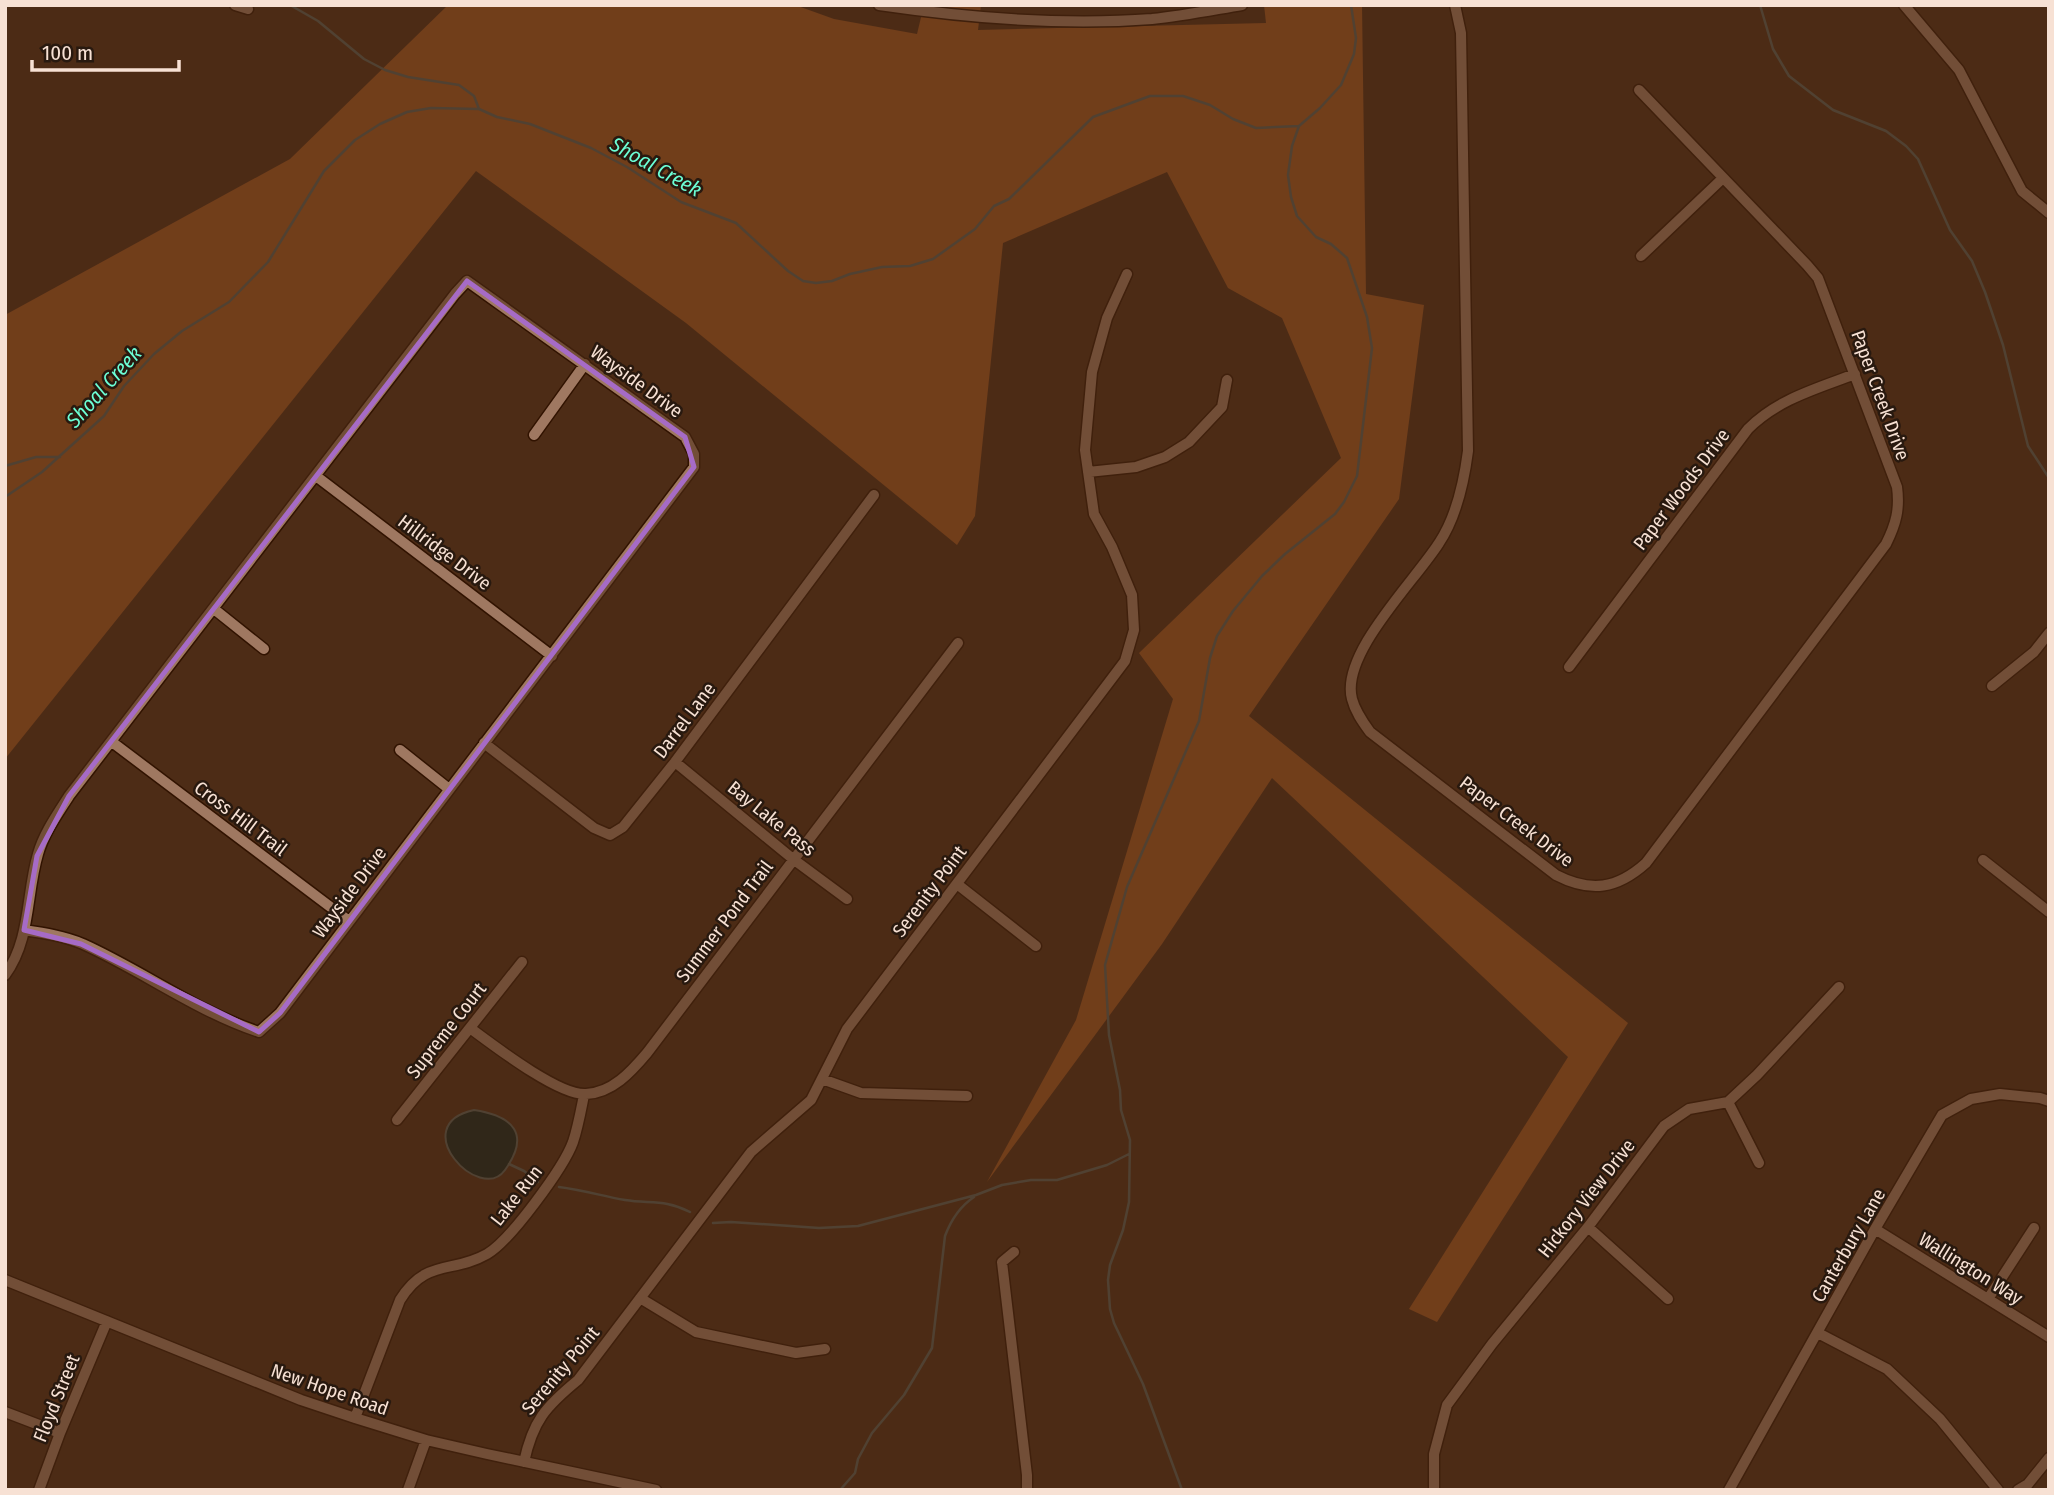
<svg xmlns="http://www.w3.org/2000/svg" width="2054" height="1495" font-family="'Fira Sans Condensed',sans-serif">
	<style>
		.forest { fill: #9d5421 }
		.water { fill: #0f231d; stroke: #555c54; stroke-width: 2 }
		.lines { fill: none; stroke-linecap: round; stroke-linejoin: round }
		.stream { stroke: #555c54; stroke-width: 2.5 }
		.minor-casing { stroke: #311300; stroke-width: 13 }
		.minor { stroke: #9f7861; stroke-width: 10 }
		.marked { fill: none; stroke: #a66bc6; stroke-width: 5; stroke-linejoin: round }
		.labels { text-anchor: middle; stroke-width: 5; stroke-linejoin: round; paint-order: stroke }
		.street-label { font-size: 19px; fill: #f7e1d4; stroke: #28190f }
		.water-label { font-size: 21px; font-style: italic; fill: #6cfed5; stroke: #28190f }
	</style>
	<rect width="100%" height="100%" fill="#4d2c16"/>
	<!-- forest -->
	<path class="forest" d="M448,5H795L834,19L917,34L924,5H981L978,30L1266,23L1264,5H1362L1366,294L1424,305L1399,499L1249,716L1628,1023L1437,1322L1409,1309L1568,1057L1272,778L1162,944L987,1182L1076,1020L1173,699L1139,653L1341,458L1282,318L1228,288L1167,172L1003,243L975,516L957,545L686,323L476,171L5,759V315L290,159Z"/>
	<!-- water -->
	<path class="water" d="M474,1110C513,1116 531,1134 505,1170C480,1205 405,1125 474,1110Z"/>
	<g class="lines">
		<!-- stream -->
		<path class="stream" d="M290,5L318,21L364,59L385,70L408,77L459,85L474,96L479,109
			M1760,5L1773,49L1789,76L1833,110L1886,131L1906,146L1918,159L1950,230L1972,261L1985,292L2003,345L2028,446L2049,478
			M5,466L36,457H60
			M5,497L42,472L104,416L124,386L154,354L182,331L229,302L268,262L324,171L355,140L380,124L407,112L431,108L479,109L497,117L530,124L591,148L627,167L681,202L736,223L788,271L803,281L816,283L832,281L850,274L882,267L910,266L933,259L975,229L994,206L1009,199L1093,117L1150,96H1183L1210,105L1233,119L1256,128L1299,126L1320,108L1341,85L1354,54L1356,38L1351,5
			M509,1164L524,1171L538,1182
			M559,1187C583,1190 602,1196 625,1200C650,1204 665,1199 690,1212
			M713,1223L731,1222L819,1228L858,1226L976,1195L1002,1185L1031,1180H1057L1107,1165L1129,1154
			M840,1490L855,1473L858,1459L872,1433L904,1395L932,1348L945,1236C951,1220 959,1207 974,1197
			M1182,1490L1143,1384L1114,1323L1110,1309L1108,1280L1110,1265L1123,1230L1129,1202L1130,1140L1121,1110L1120,1090L1109,1035L1105,965L1127,887L1199,721L1210,658L1217,636L1233,611L1262,576L1285,554L1335,514L1344,502L1357,476L1372,348L1367,317L1347,258L1331,244L1316,237L1297,216L1291,197L1288,175L1292,146L1299,126"/>
		<defs>
			<path id="minor" d="M235,5L248,9
				M879,5C968,18 1061,26 1152,19C1182,16 1212,10 1242,5
				M1455,5L1461,33L1468,451C1464,482 1457,516 1439,543C1415,581 1340,654 1352,699C1355,711 1362,721 1370,732L1556,875C1591,893 1617,889 1646,863L1886,544C1896,524 1900,509 1897,487L1818,278L1807,265L1639,90
				M1904,5L1959,70L2022,191L2049,213
				M1641,256L1723,178
				M534,435L585,364
				M1088,472L1136,467L1165,457L1189,442L1222,407L1227,380
				M316,476L552,656
				M214,609L264,649
				M1569,667L1748,429C1778,399 1816,389 1855,374
				M1992,686L2034,652L2049,633
				M112,742L349,921
				M484,743L594,828L610,835L623,827L675,762L874,495
				M400,750L449,789
				M675,762L793,859L847,899
				M1983,860L2049,912
				M957,884L1036,946
				M5,975C31,940 26,894 38,854C44,833 57,815 69,796L455,294L467,281L685,437L694,454V467L280,1013L259,1032C196,1011 143,971 83,944C64,936 44,933 24,930
				M470,1028C493,1045 559,1096 586,1094C612,1093 631,1072 647,1053L958,643
				M822,1079L861,1093L967,1096
				M1728,1102L1759,1163
				M397,1120L522,962
				M1588,1227L1668,1299
				M1875,1229L2049,1337
				M1014,1252L1002,1262L1027,1475V1490
				M5,1280L301,1400L355,1418L426,1440L487,1454L656,1490
				M640,1298L696,1332L796,1353L825,1349
				M1988,1299L2034,1228
				M1818,1333L1887,1369L1940,1419L1998,1490
				M5,1412L60,1433
				M355,1418L400,1300C426,1258 452,1274 487,1254C510,1241 564,1167 573,1142C578,1127 581,1110 584,1095
				M524,1462C533,1421 545,1407 578,1380L751,1152L811,1100L847,1029L1125,661L1134,630L1132,595L1112,547L1094,514L1085,450L1092,372L1107,318L1127,274
				M39,1490L60,1433L107,1321
				M408,1490L426,1440
				M1434,1490V1454L1447,1405L1492,1344L1588,1227L1664,1126L1689,1109L1728,1102L1757,1075L1839,987
				M1729,1490L1875,1229L1942,1115L1971,1099L2000,1094L2040,1098L2049,1101
				M2018,1490L2028,1484L2049,1458"/>
		</defs>
		<!-- minor casing -->
		<use href="#minor" class="minor-casing"/>
		<!-- minor -->
		<use href="#minor" class="minor"/>
	</g>
	<!-- marked area -->
	<path d="M0 0H2054V1495H0ZM467,281L685,437L694,467L280,1013L259,1032L81,944L24,930L37,856L69,796Z" fill="#4d2c16" fill-opacity=".55" fill-rule="evenodd"/>
	<path class="marked" d="M467,281L685,437L694,467L280,1013L259,1032L81,944L24,930L37,856L69,796Z"/>
	<g class="labels">
		<!-- street labels -->
		<g class="street-label">
			<text transform="translate(637 381) rotate(36)" y="7">Wayside Drive</text>
			<text transform="translate(1881 395) rotate(70)" y="7">Paper Creek Drive</text>
			<text transform="translate(1681 489) rotate(-53)" y="7">Paper Woods Drive</text>
			<text transform="translate(445 552) rotate(37)" y="7">Hillridge Drive</text>
			<text transform="translate(684 720) rotate(-53)" y="7">Darrel Lane</text>
			<text transform="translate(241 818) rotate(37)" y="7">Cross Hill Trail</text>
			<text transform="translate(772 818) rotate(39)" y="7">Bay Lake Pass</text>
			<text transform="translate(1517 821) rotate(37)" y="7">Paper Creek Drive</text>
			<text transform="translate(929 891) rotate(-53)" y="7">Serenity Point</text>
			<text transform="translate(349 892) rotate(-53)" y="7">Wayside Drive</text>
			<text transform="translate(724 921) rotate(-53)" y="7">Summer Pond Trail</text>
			<text transform="translate(446 1030) rotate(-52)" y="7">Supreme Court</text>
			<text transform="translate(516 1195) rotate(-52)" y="7">Lake Run</text>
			<text transform="translate(1586 1198) rotate(-52)" y="7">Hickory View Drive</text>
			<text transform="translate(1848 1245) rotate(-60)" y="7">Canterbury Lane</text>
			<text transform="translate(1971 1268) rotate(32)" y="7">Wallington Way</text>
			<text transform="translate(560 1370) rotate(-50)" y="7">Serenity Point</text>
			<text transform="translate(330 1389) rotate(19)" y="7">New Hope Road</text>
			<text transform="translate(56 1398) rotate(-68)" y="7">Floyd Street</text>
		</g>
		<!-- water labels -->
		<g class="water-label">
			<text transform="translate(656 167) rotate(29)" y="7">Shoal Creek</text>
			<text transform="translate(104 387) rotate(-48)" y="7">Shoal Creek</text>
		</g>
	</g>
	<!-- border -->
	<rect width="2054" height="1495" fill="none" stroke="#f7e1d4" stroke-width="14"/>
	<!-- scale -->
	<path d="M32 60v10h147v-10" fill="none" stroke="#f7e1d4" stroke-width="3.5"/>
	<text x="42" y="60" font-size="21" fill="#f7e1d4" stroke="#28190f" stroke-width="5" paint-order="stroke">100 m</text>
</svg>
